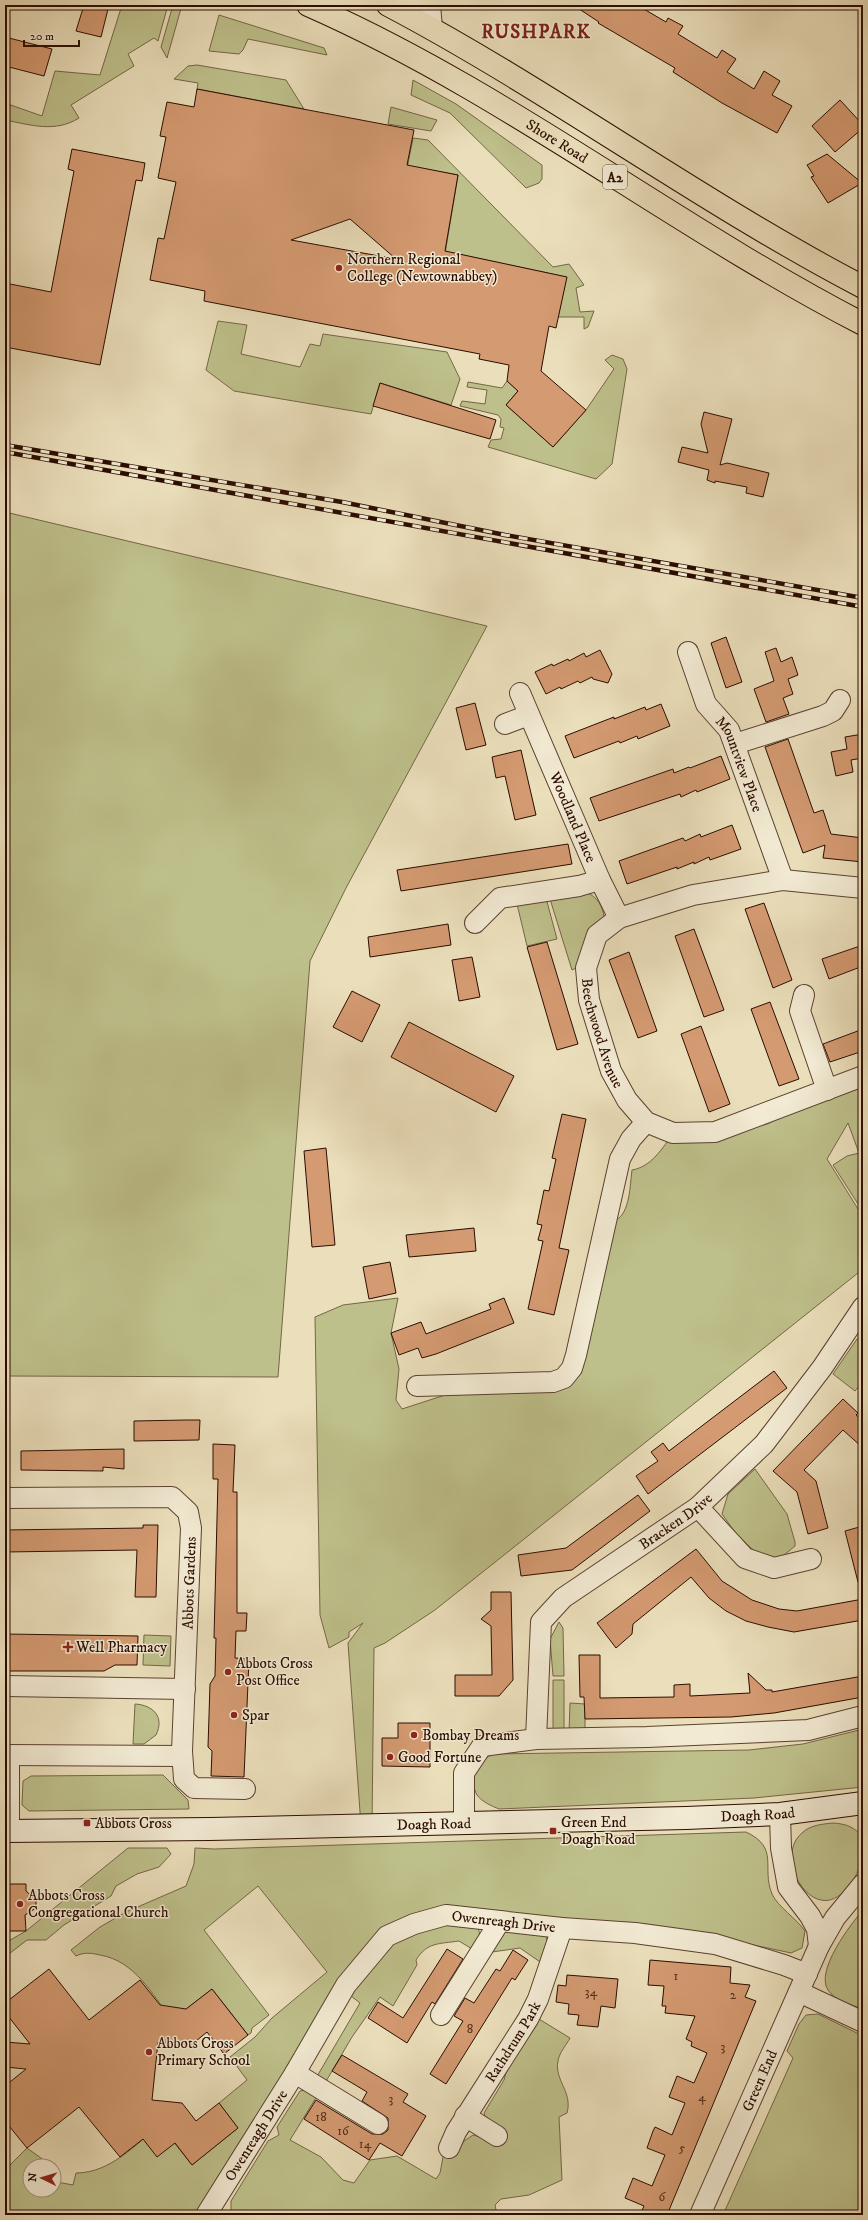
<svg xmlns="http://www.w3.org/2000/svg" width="868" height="2220" font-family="'IM FELL DW Pica',serif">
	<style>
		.green { fill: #bec08b; stroke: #746646 }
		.building { fill: #d49a71; stroke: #2b0c00; fill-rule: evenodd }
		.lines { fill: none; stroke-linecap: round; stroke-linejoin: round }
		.minor-casing { stroke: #5b412f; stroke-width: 22 }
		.secondary-casing { stroke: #2b0c00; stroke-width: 24 }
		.trunk-casing { stroke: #2b0c00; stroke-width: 24 }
		.minor { stroke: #f2ead3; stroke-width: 20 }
		.secondary { stroke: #f2ead3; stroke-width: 22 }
		.trunk { stroke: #ebdfbb; stroke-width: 22 }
		.rail-casing { stroke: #2b0c00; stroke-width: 4.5 }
		.rail { stroke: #f2ead3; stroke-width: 3; stroke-dasharray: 9; stroke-linecap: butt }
		.poi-dot { fill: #8f2418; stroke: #f2ead3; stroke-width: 1.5 }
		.labels { text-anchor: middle; stroke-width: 3; stroke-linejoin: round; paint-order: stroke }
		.number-label { font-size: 13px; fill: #55301c }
		.shield { fill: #f2ead3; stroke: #674f3f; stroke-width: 1 }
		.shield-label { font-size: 14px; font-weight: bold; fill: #2b0c00 }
		.street-label { font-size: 15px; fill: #2b0c00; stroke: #f2ead3 }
		.poi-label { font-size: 15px; fill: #2b0c00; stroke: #f2ead3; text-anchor: start }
		.district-label { font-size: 19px; font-weight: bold; letter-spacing: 1px; fill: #7a1f14; stroke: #f2ead3 }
	</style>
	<rect width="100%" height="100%" fill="#ebdfbb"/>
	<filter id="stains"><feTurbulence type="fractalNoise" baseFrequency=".005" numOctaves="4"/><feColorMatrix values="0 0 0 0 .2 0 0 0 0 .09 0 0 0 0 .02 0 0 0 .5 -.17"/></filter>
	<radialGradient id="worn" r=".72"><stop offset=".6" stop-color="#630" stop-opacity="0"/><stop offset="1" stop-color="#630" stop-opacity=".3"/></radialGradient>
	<!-- green -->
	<path class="green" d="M122,5H168L158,41L154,38L128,54L134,66L71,105L79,118C55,133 31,125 5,120V103L42,116L55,71L100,75Z
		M173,5H182L167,58L161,47Z
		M219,15L324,48L327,55L248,39L243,50L239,54L209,51Z
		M197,65L286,80L304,109L197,89L198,83L174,79L188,66Z
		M413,80L456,104L542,165V179L539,183L526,188L450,113L411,95Z
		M391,107L437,120L431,131L388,124Z
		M413,138L428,140L553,267L569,264L584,285L576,288L580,312L594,311L588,327L584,329V317H558L566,277L457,254L444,260L458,175L435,171L407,169Z
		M218,321L247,325L241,354L300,367L310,344L320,346L323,334L447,352L460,379L451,405L380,383L371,414L234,391L206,370Z
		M612,355L623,359L627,369L612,464L596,479L488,447L491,440L501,439L504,428L500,427L501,419L498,415L460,406L462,401L485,404L487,390L467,387L468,382L502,388L507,381L518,391L506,405L553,447L586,410L614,369L605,360Z
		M5,512L487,626L346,888L310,961L278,1377L5,1376Z
		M587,893C597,896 603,907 604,917L576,968L572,970L550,899Z
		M546,898L557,939L527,946L517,904Z
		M863,1081V1208L860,1207L833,1165L847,1156L859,1153L848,1123L827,1159L858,1209L863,1210V1269L435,1610L385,1643L374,1648L372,1826H361L348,1643L363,1623L349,1632V1637L329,1648L320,1615L315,1317L343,1305L398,1298L391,1333L399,1369L396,1400L402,1409L445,1395L553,1391L587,1348L616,1220C630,1213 630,1185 632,1170C651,1167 663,1148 673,1133L727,1135L767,1124Z
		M857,1339L863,1340V1381L855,1391L833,1374Z
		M755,1469L787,1514L795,1542V1546L778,1560L763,1559L737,1535L722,1514L728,1494Z
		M559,1622L563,1628L564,1676H553L550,1639Z
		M144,1635L171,1636L170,1666L143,1665Z
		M553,1680H564V1733H553Z
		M570,1703L585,1704V1729L569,1733Z
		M135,1704C153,1705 165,1717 156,1735L144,1744H133Z
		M863,1729V1787L754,1798L499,1809C492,1806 482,1802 477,1795C468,1779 478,1759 494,1754L749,1750L803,1744Z
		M163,1775L188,1800L189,1809L29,1811L22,1805L23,1781L31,1776Z
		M833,1823C847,1824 854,1827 863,1837C863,1858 861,1872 847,1888C814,1929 772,1858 802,1833C810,1825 823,1824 833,1823Z
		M746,1832C780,1848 761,1867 772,1894C778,1907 796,1918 805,1931L802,1948L791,1953L716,1937L455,1909L385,1927L368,1943L198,2215H5V2167L6,2169L27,2148L52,2166H30V2190H54V2167L58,2170L57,2182L73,2185L76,2173C110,2173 135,2145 160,2125L192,2165L238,2128L219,2103L247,2080L230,2057L255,2037L272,2018L327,1972L258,1886L204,1930L269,2015L252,2028L251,2033L248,2035L212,1989L172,2020C152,1994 135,1961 100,1955C91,1953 84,1952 76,1956L71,1950L100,1927L126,1912L186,1886L194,1864L195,1848L214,1849Z
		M128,1848H167L171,1854L159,1867L137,1874L116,1886L111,1896L64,1925L46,1940H27L5,1957V1943L26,1931Z
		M863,1910V2009C852,2005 835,2001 828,1990C815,1971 850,1925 863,1910Z
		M436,1925H476C483,1934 478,1941 472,1949L459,1941C439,1944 427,1942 416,1960L417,1965L393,2006L380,1997L352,2037L325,2083L316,2078L360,2003L351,1996L356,1987L391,1944Z
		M511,1928L546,1936L548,1944L543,1964L520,1948L492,1952L502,1933Z
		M818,2014L863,2036V2215H723L793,2058L787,2051L799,2024L806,2015Z
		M539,2019L570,2038C567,2044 559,2053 558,2061C554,2080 573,2092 567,2113L559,2117L562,2180L529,2195L501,2199L495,2205L497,2215H234L231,2210V2201L268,2141L279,2135L277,2127L300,2091L305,2090L317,2096L290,2140L321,2157L343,2180L354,2183L370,2160L397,2156L436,2179L440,2173L444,2152H457L464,2141L473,2135L480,2137L495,2147L505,2132L485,2116L484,2113L504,2080L507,2069Z"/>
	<!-- building -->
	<path class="building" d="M84,5H109L101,37L76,31Z
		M573,5H637L666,22L668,18L683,26L678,34L717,58L722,50L736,59L727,72L754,89L764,71L780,81L772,95L792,106L777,133L722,103L673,72L675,68L598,23L599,22Z
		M5,37L52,49L44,76L5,66Z
		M197,89L414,130L407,165L458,175L445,251L567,277L556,328L549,326L541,371L586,410L553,447L506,405L518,391L507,381L509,365L479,359L480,354L204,301L205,291L150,280L158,238L164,239L176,182L158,178L166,137L160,136L167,102L194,107ZM350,219L396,259L291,240Z
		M840,100L863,125V128L835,152L812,126Z
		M72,149L145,163L142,181L136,180L100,365L5,347V283L51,292L74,171L68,169Z
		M827,154L862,183L828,203L811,177L814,176L807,165Z
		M380,383L496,420L490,439L373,406Z
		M704,412L732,419L720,465L727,463L769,473L763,497L746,493L747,487L715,481V483L707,480L709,470L678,462L682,447L708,453L701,424Z
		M726,637L742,682L726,688L711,643Z
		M776,648L781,662L792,657L798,675L788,679L793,694L783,698L789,714L766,722L754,689L774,681L765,652Z
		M600,650L612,674L608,683L593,679L592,677L580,683L578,681L561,689L560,687L546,694L535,672L552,664L553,666L568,659L569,661L584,653L586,657Z
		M475,703L486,745L466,750L456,708Z
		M661,704L670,726L638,739L637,736L620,743L619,741L574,758L565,736L614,717V719L645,707L646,710Z
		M863,734V758L851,760L853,772L836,776L831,752L847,749L845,737Z
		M788,739L814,813L823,810L831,834L863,838V862L823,858L825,845L803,853L765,747Z
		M521,750L536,815L515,820L505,776L496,778L492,757Z
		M721,756L730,779L697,792L696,790L681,797L680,794L599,821L590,798L673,769L674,773L689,767L690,768Z
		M732,825L741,849L710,860L709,857L694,864V862L677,869V867L627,884L619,861L683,838L685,841L700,834L701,837Z
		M568,844L572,864L401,891L397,870Z
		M764,903L792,980L773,988L745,909Z
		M448,924L451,945L370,957L368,937Z
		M694,929L724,1010L704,1017L675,936Z
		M547,942L578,1044L557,1050L527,947Z
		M863,945V966L829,979L822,959Z
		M629,952L657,1031L638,1038L609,960Z
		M472,957L480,997L459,1001L452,960Z
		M352,991L380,1005L362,1042L333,1027Z
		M770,1002L799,1079L779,1086L751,1009Z
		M409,1022L514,1076L496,1112L391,1057Z
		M701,1026L730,1104L709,1112L681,1034Z
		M863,1029V1051L830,1062L823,1044Z
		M562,1114L586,1119L559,1248L569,1250L554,1315L528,1309L543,1241L538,1240L542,1225L537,1224L544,1190L549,1191L556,1159L552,1158Z
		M326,1148L335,1245L312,1247L304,1151Z
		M474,1228L476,1251L409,1257L406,1235Z
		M390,1262L396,1293L369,1299L363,1267Z
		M504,1298L514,1323L436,1354L422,1358L418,1348L399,1355L391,1333L421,1322L426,1334L491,1309L489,1304Z
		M774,1371L787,1388L648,1494L636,1476L658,1461L651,1452L663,1443L669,1451Z
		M843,1399L858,1413L856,1415L863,1421V1448L843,1430L804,1470L816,1481L828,1528L808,1534L797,1492L773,1471Z
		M186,1420H200L199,1440L134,1441V1421Z
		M213,1444L235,1445L233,1492H237V1613H247L246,1631H236L235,1658L249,1659L244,1777L211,1776L212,1751L208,1747L210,1684L215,1676L216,1638H214L218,1479H213Z
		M124,1449V1469L103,1467V1471L21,1470V1451Z
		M638,1495L650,1511L572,1570L521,1576L518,1555L566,1548Z
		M143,1525H158L156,1597H135L137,1550L5,1552V1530L143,1528Z
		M863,1526V1581L858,1582L845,1531Z
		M696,1549L722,1581L752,1600L779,1609L797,1611L863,1599V1620L794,1632L768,1627L746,1621L726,1611L709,1598L691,1577L633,1624L632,1634L616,1648L597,1623Z
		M491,1592H511L513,1680L499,1696H455V1675H492L491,1626L481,1619L491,1610Z
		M5,1634L138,1636L137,1665H115L104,1671H5Z
		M579,1655H600V1698L674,1697V1685L690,1684V1696L750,1693L748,1673L766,1690H772V1692L863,1676V1697L774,1713L731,1717L585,1719L584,1697H580Z
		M398,1723H430V1767L382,1766V1738H398Z
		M5,1884H26V1891L36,1900V1908L25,1915L26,1931H5Z
		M447,1949L463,1959L435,2004L432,2002L407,2043L368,2018L378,2002L403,2018Z
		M513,1950L528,1960L515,1980L512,1978L446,2084L430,2074L463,2021L454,2016L465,1998L474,2003L496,1969L500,1971Z
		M650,1960L731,1967L730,1983L750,1985L745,1997L756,2001L667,2215H640L644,2206L625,2198L633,2178L652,2186L665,2155L647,2148L653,2131L655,2127L672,2135L685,2103L669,2097L677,2076L694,2083L707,2053L691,2046L692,2042L686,2039L695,2016L665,2013L666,2006H662L664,1986L648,1985Z
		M49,1969L89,2020L140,1980L160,2005L186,2009L212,1989L248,2035L224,2054L207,2032L190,2046L158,2042L152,2100L182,2103L196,2121L219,2103L238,2128L192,2165L175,2143L157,2157L143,2139L120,2157L79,2107L27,2148L5,2121V2086L26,2069L5,2067V2042L30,2044L5,2012V2003Z
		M567,1975L618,1979L615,2008L601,2006L598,2027L577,2025L579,2015L568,2014L569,2004L556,2002L558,1985L566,1986Z
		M342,2055L408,2094L403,2102L426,2116L402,2156L380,2143L369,2160L304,2119L316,2100L372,2134H383L388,2130V2118L362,2101L367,2092L332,2071Z"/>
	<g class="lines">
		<defs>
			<g id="minor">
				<path d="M430,5L432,28"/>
				<path id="s1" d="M688,652L706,704L729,730L783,880"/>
				<path id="s2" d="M520,693L600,880L619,918"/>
				<path d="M505,724L529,715"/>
				<path d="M735,744L823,716L833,711L840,700"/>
				<path id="s3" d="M863,888L783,880L693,895L619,918L597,935L586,968L589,1000L611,1071L627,1100L646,1122L673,1133L715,1132L863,1076"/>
				<path d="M475,923L500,898L579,886L600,880"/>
				<path d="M804,995L800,1011L827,1090"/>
				<path d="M417,1386L553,1382L564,1378L572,1368L576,1355L620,1159L631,1139L646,1122"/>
				<path d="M5,1498L172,1497L188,1512L191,1528L182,1751L184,1779L194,1788L245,1789"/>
				<path d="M698,1507L745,1558L774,1568L811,1559"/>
				<path d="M5,1686L185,1689"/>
				<path id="s4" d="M536,1739L541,1622L563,1598L698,1507L764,1444L822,1368L863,1307"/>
				<path d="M5,1755L182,1756"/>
				<path d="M9,1755V1831"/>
				<path d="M780,1814L781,1848L788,1887L810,1916L817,1929L819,1946"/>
				<path d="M464,1824V1773L482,1746L536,1739L647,1737L808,1730L863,1716"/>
				<path d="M799,1992L863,2022"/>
				<path d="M441,2015L500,1921"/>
				<path d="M295,2073L378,2124"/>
				<path d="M465,2116L497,2136"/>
				<path id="s5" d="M449,2148L456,2132L528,2019L538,1999L562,1928"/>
				<path id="s6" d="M206,2215L295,2073L346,1985L387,1936L414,1924L446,1915L562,1928L635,1933L715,1944L784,1965L807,1974"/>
				<path id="s7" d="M700,2215L819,1946L835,1918L863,1884"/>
			</g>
			<g id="secondary">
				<path id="s8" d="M5,1831L210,1829L686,1818L780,1814L863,1803"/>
			</g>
			<g id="trunk">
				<path id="s9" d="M308,5C504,91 673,226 863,324"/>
				<path d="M388,5C551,91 700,202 863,287"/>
			</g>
		</defs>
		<!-- minor casing -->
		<use href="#minor" class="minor-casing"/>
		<!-- secondary casing -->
		<use href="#secondary" class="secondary-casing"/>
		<!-- trunk casing -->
		<use href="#trunk" class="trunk-casing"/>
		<!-- minor -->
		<use href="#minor" class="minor"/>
		<!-- secondary -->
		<use href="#secondary" class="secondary"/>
		<!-- trunk -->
		<use href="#trunk" class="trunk"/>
		<defs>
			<path id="rail" d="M5,445L342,502L505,535L863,598
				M5,452L863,607"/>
		</defs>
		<!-- rail casing -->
		<use href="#rail" class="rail-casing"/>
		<!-- rail -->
		<use href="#rail" class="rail"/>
	</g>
	<!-- markers -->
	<g class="poi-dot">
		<circle cx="339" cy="268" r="4"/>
		<path d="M66 1641h4v4h4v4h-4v4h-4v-4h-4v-4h4z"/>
		<circle cx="228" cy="1672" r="4"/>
		<circle cx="234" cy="1715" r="4"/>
		<circle cx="414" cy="1735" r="4"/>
		<circle cx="390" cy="1757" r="4"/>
		<rect x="83" y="1819" width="8" height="8" rx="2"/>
		<rect x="549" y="1827" width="8" height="8" rx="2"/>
		<circle cx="20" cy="1904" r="4"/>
		<circle cx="149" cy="2052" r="4"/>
	</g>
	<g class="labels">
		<!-- number labels -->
		<g class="number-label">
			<text x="676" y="1980">1</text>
			<text x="591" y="1996">34</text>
			<text x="733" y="1999">2</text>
			<text x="470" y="2033">8</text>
			<text x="723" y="2051">3</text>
			<text x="702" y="2101">4</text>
			<text x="391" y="2103">3</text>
			<text x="321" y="2121">18</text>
			<text x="343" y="2135">16</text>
			<text x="365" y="2148">14</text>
			<text x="682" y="2152">5</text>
			<text x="662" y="2201">6</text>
		</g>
		<!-- shield labels -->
		<rect class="shield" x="603" y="165" width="24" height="24" rx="3"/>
		<g class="shield-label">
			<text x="615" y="182">A2</text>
		</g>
		<!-- street labels -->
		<g class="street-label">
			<text dy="5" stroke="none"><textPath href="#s9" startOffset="284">Shore Road</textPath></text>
			<text dy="5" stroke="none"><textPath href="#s1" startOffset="125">Mountview Place</textPath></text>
			<text dy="5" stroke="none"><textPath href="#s2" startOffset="135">Woodland Place</textPath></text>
			<text dy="5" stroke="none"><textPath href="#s3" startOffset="379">Beechwood Avenue</textPath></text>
			<text dy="5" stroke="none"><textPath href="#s4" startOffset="286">Bracken Drive</textPath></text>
			<text transform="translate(189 1583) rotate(-88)" y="5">Abbots Gardens</text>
			<text dy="5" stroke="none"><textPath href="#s8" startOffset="753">Doagh Road</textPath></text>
			<text dy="5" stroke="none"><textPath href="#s8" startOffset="429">Doagh Road</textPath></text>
			<text dy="5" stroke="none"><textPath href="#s6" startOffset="454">Owenreagh Drive</textPath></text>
			<text dy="5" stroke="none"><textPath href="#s5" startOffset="124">Rathdrum Park</textPath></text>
			<text dy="5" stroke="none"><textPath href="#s7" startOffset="147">Green End</textPath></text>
			<text dy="5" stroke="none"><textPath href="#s6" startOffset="94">Owenreagh Drive</textPath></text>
		</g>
		<!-- poi labels -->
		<g class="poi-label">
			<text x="347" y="264">Northern Regional<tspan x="347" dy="17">College (Newtownabbey)</tspan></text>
			<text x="76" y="1652">Well Pharmacy</text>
			<text x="236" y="1668">Abbots Cross<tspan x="236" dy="17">Post Office</tspan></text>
			<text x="242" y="1720">Spar</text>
			<text x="422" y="1740">Bombay Dreams</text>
			<text x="398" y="1762">Good Fortune</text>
			<text x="561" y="1827">Green End<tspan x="561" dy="17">Doagh Road</tspan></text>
			<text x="95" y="1828">Abbots Cross</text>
			<text x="28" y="1900">Abbots Cross<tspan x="28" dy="17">Congregational Church</tspan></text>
			<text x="157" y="2048">Abbots Cross<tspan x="157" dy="17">Primary School</tspan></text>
		</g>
		<!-- district labels -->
		<g class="district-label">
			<text x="536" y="38">RUSHPARK</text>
		</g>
	</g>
	<!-- margin -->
	<rect width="868" height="2220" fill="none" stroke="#ebdfbb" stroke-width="20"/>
	<rect x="6" y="6" width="856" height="2208" fill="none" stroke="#2b0c00" stroke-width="2"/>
	<rect x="10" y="10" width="848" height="2200" fill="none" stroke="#2b0c00"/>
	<!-- north arrow -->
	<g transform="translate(42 2178) rotate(275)"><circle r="19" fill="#f2ead3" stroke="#a2917f"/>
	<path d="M0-3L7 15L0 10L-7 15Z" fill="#8f2418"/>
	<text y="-6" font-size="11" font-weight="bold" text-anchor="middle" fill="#2b0c00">N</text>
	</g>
	<!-- scale -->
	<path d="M24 40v6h55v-6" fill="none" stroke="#2b0c00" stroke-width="2"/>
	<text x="30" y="40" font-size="12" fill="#2b0c00" stroke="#f2ead3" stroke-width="3" paint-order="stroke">20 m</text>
	<rect width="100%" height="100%" filter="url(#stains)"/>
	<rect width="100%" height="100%" fill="url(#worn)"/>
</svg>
